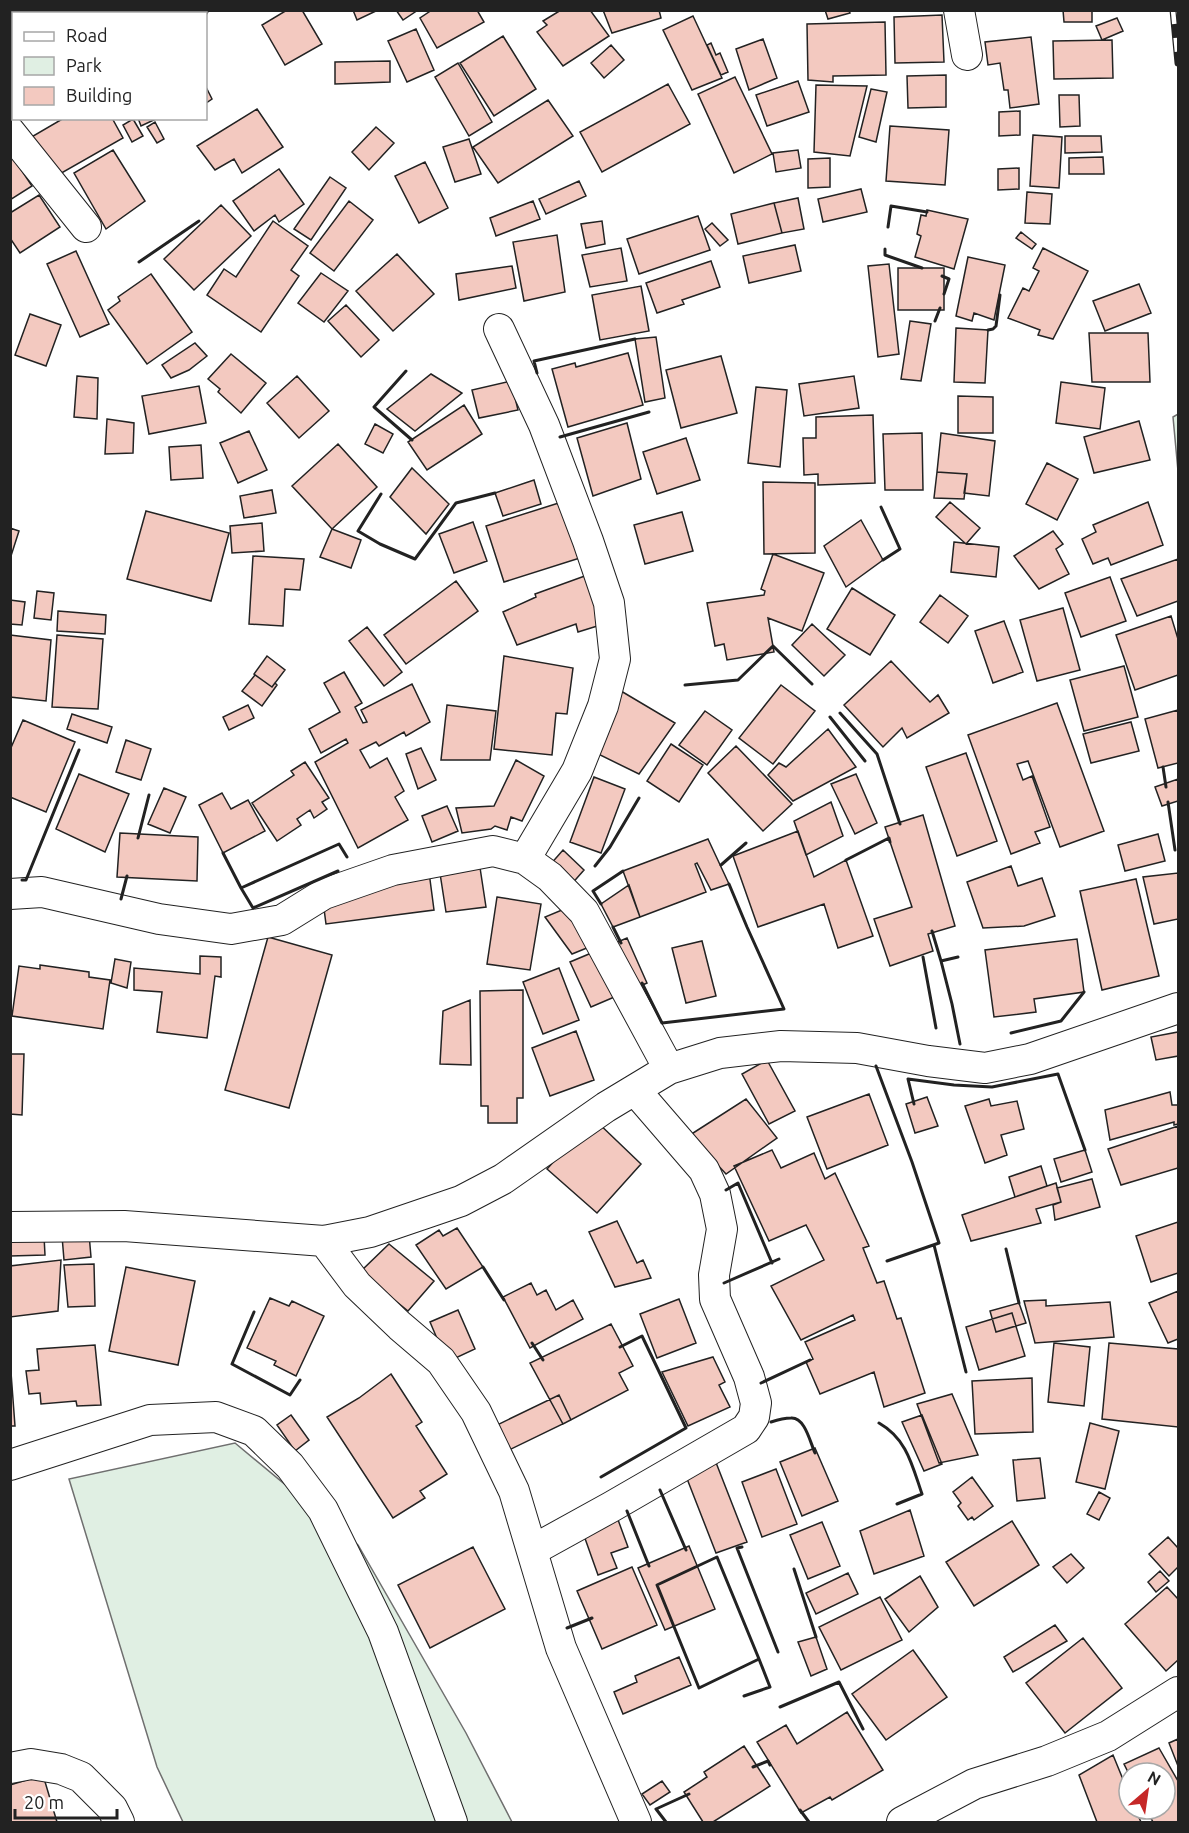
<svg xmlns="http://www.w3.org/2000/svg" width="1189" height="1833" font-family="Ubuntu,sans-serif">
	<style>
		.green { fill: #e0efe3; stroke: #6f6f6f; stroke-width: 1.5 }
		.building { fill: #f3c9c0; stroke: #222; stroke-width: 1.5 }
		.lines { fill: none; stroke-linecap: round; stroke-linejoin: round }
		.minor-casing { stroke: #222; stroke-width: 32 }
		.minor { stroke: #fff; stroke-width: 30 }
		.rail-casing { stroke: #222; stroke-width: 7 }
		.rail { stroke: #fff; stroke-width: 4.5; stroke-dasharray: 14; stroke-linecap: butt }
		.wall { stroke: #222; stroke-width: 3 }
	</style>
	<rect width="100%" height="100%" fill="#fff"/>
	<!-- green -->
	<path class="green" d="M1178,414V471L1173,417Z
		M235,1443L358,1545L466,1733L512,1822H183L157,1767L69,1479Z"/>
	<!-- building -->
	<path class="building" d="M10,10H33L27,14H14V17Z
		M45,10H66L68,14H47Z
		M71,10H107L109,14H73Z
		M175,10H209L206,15V14H172Z
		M287,10H302L322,44L285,65L262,25Z
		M353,10H378L357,20Z
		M396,10H418L403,20Z
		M432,10H477L484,22L437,48L420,18Z
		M561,10H590L609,36L563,66L537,32L547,25L543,21Z
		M603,10H659L661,18L612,33Z
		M825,10H849L850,13L828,19Z
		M1063,10H1092V22H1064Z
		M942,15L944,62L895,63L894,17Z
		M693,16L722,78L692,90L663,30Z
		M1117,18L1123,31L1102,40L1096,26Z
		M885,22L886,75L833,76V82L808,80L807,24Z
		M416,29L434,70L407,82L388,41Z
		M14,33V79L10,81V35Z
		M503,36L536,89L494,116L460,63Z
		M1031,37L1039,104L1010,108L1008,90H1004L1000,63L988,65L985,42Z
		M763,39L777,78L749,90L736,49Z
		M1112,40L1113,78L1054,79L1053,41Z
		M711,43L716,55L720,53L728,72L721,75L707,45Z
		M611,45L624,60L604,78L591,63Z
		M390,61V82L335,84V62Z
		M458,63L492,122L469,136L435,77Z
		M946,75V107L908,108L907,76Z
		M735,77L772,154L734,173L698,94Z
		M798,81L809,112L767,126L756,95Z
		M668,84L690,124L602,172L580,132Z
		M816,85L867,86L850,156L814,152Z
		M206,87L212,99L206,103Z
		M871,89L887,92L876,142L859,137Z
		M1059,95H1079L1080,126L1060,127Z
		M548,100L573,136L498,183L473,147Z
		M257,109L283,147L242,173L234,159L215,170L197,146Z
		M1020,111V135L999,136V112Z
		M64,118H112L123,138L51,179L28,139Z
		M138,118H158L141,126Z
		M133,119L143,136L132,142L123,125Z
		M155,122L164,139L157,143L147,127Z
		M890,126L949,130L945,185L886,181Z
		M376,127L394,143L369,170L352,152Z
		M1033,135L1062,137L1059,188L1030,186Z
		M1065,136H1101L1102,152L1065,153Z
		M469,139L481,174L455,182L443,147Z
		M113,150L145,201L106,229L74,173Z
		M798,150L801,168L776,172L773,153Z
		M10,153L32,186L10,200Z
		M1103,157L1104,174H1069V158Z
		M830,158V187L808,188V159Z
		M425,162L448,208L419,223L395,176Z
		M1019,168V189L998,190V169Z
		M279,169L304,204L279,222L275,215L254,231L233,201Z
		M330,177L346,188L311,240L294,229Z
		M579,181L586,196L546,214L539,199Z
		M861,189L867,212L823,222L818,199Z
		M1027,192L1052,194L1050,224L1025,223Z
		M39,195L60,227L20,253L10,238V213Z
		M798,198L804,229L782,233L774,203Z
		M349,201L373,220L334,271L310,253Z
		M533,201L540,219L496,236L490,218Z
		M774,203L782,233L738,244L731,214Z
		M221,205L251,236L194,290L164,259Z
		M927,210L968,219L954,269L915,257L921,236L917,234L921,215L926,216Z
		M698,216L710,250L639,274L627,239Z
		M273,221L308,246L291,270L299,276L261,332L207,295L224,269L236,277Z
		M602,221L605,244L586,248L581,224Z
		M712,223L728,240L720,246L705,229Z
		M1021,232L1036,244L1032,249L1016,238Z
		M557,235L565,292L524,301L513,242Z
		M795,245L801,271L749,283L743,256Z
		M621,248L627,281L590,287L582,255Z
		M1043,248L1088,271L1053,339L1038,335L1040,330L1008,318L1023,288L1029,291L1039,271L1033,268Z
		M76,251L109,324L80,337L47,264Z
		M397,254L434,294L393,331L356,291Z
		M968,257L1005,265L994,320L974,313L972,321L956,316Z
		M711,261L720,287L682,300L684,304L657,313L646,283Z
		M889,264L899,354L878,357L868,266Z
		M512,266L516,288L459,300L456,274Z
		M898,268H944V310H898Z
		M321,273L348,291L324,322L298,303Z
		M151,274L192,332L147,364L108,310L120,301L118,297Z
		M1139,284L1151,313L1105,331L1093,301Z
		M641,286L649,331L600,340L592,295Z
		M346,305L379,340L361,357L328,321Z
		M30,314L61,325L46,366L15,355Z
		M910,321L931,324L921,381L901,379Z
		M956,328L988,330L985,383L954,382Z
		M1089,333H1148L1150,382H1092Z
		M656,337L665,398L645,402L635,339Z
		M195,343L207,356L189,370L171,378L162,365Z
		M628,353L643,405L568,427L552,369L575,363L576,367Z
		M231,354L266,383L241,413L218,392L220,389L208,379Z
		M721,356L737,413L681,428L666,370Z
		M431,374L462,393L415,431L387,409Z
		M77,376L98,378L97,419L74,417Z
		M297,376L329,411L299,438L267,403Z
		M854,376L859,408L804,416L799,384Z
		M511,381L518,410L479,418L472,390Z
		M1061,382L1105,388L1100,429L1056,423Z
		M199,386L206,423L149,434L142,396Z
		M756,387L787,390L780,467L748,463Z
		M958,396L993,397V433H958Z
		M464,405L482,434L427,470L408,442Z
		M873,415L875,483L818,485V474L804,475L803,438H816V417Z
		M107,419L134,423L133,453L105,454Z
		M1139,421L1150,460L1094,473L1084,437Z
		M627,423L641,479L593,496L577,438Z
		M375,424L393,434L383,453L365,444Z
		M249,431L267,470L238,483L220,443Z
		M922,433L923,490H885L883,434Z
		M941,433L995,441L989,496L964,493L967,474L937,472Z
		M686,438L700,480L657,494L643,452Z
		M338,444L377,487L332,529L292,486Z
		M201,445L203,478L171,480L169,447Z
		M1047,463L1078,479L1057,520L1026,504Z
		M412,468L449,504L426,534L390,497Z
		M937,472L967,474L964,499L934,498Z
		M534,480L541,504L503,516L495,493Z
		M763,482L815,483V553L764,554Z
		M272,490L276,513L244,518L240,496Z
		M565,501L583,557L504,582L486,526Z
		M950,502L980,528L966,544L936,517Z
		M1148,502L1163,545L1111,565L1108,558L1093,564L1082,539L1096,532L1093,525Z
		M146,511L229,533L211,601L127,579Z
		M682,512L693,551L645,564L634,525Z
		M861,520L883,560L846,587L824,546Z
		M473,522L487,561L454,573L439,534Z
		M262,523L264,551L232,553L230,526Z
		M10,528L19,531L10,559Z
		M332,529L361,540L351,568L320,557Z
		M1053,531L1063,544L1056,549L1069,574L1039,589L1014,556Z
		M954,542L999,547L996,577L951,572Z
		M773,554L824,573L802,631L768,618L774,652L727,660L724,644L715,646L707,603L764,595L765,591L761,589Z
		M253,556L304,559L300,590L285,589L283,626L249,624Z
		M1178,559V601L1137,616L1121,579Z
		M593,573L607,623L578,632L576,624L517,645L503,612L536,597L535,594Z
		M1110,577L1126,621L1081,637L1065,593Z
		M456,581L478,611L406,664L384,635Z
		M852,588L895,615L870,655L827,629Z
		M37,591L54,593L51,620L34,618Z
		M940,595L968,616L948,643L920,622Z
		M10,600L25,602L22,625L10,624Z
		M1063,608L1080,670L1037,681L1020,620Z
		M58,611L106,615L105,634L57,631Z
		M1171,616L1178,639V675L1135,690L1116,635Z
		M1004,621L1023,672L993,683L975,631Z
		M812,624L845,655L824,676L792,645Z
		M367,627L402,672L384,686L349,641Z
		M10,635L51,640L46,701L10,697Z
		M57,635L103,639L98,709L52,707Z
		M267,656L285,670L272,687L254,674Z
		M504,656L573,668L567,714L556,713L552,755L494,749Z
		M891,661L930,702L938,695L949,713L907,738L902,728L883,747L844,705Z
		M1124,666L1138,717L1084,731L1070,680Z
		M344,672L362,703L355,707L363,723L367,722L361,710L412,684L430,722L406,736L404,732L379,746L376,742L360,750L370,768L387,758L404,791L395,797L408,820L358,848L315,762L348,743L346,739L321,753L309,729L340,712L324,683Z
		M255,675L272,687L275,683L277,685L262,706L242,691Z
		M781,685L815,711L773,764L739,738Z
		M621,691L675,723L639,774L592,751Z
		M1057,703L1104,831L1060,847L1028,761L1017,764L1023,780L1032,776L1050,827L1035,832L1040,843L1011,854L968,735Z
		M248,705L254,718L229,730L223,717Z
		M447,705L496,711L490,760H441Z
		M1178,710V763L1158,768L1145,719Z
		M705,711L732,730L707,765L679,745Z
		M72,714L112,727L107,743L67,729Z
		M23,720L75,742L46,812L10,797V750Z
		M1131,722L1139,751L1091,763L1083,734Z
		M828,729L856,767L793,801L768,775L779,763L786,767Z
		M126,740L151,749L141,780L116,772Z
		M671,744L703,765L679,802L647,781Z
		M736,746L792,804L763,831L708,773Z
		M421,748L436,780L418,789L406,754Z
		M966,753L997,841L957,856L926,767Z
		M516,760L544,776L522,821L511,817L507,830L495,826L491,829L462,833L456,808L494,806Z
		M305,762L329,798L322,802L327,809L314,818L310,810L297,819L301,825L277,841L252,803L294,775L291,771Z
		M79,774L129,794L105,852L56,829Z
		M856,774L877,823L855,834L831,784Z
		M594,777L625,789L601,853L570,842Z
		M1178,779V801L1162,806L1155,787Z
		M164,788L186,797L170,833L148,824Z
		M222,793L231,809L248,800L265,831L223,853L199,805Z
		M831,802L843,836L806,855L794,821Z
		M447,806L458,831L432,842L422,816Z
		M923,815L955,926L928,934L933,951L890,966L874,919L912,907L885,827Z
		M798,831L814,877L846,860L873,936L838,948L824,904L758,927L733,856Z
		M120,833L198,837L197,881L117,877Z
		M1158,834L1165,861L1125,871L1118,845Z
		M708,839L729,884L711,890L697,863L695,864L706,892L640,917L623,871Z
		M563,850L584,870L570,886L549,866Z
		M479,861L486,907L446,912L439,867Z
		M1011,866L1018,886L1042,878L1055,916L1024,926L983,928L967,882Z
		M429,872L434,910L326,924L321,886Z
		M1178,873V919L1154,924L1143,877Z
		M1136,879L1159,976L1102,990L1080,891Z
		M629,885L640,917L613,927L601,904Z
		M497,897L541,904L530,970L487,964Z
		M586,900L614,937L572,954L545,917Z
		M268,937L332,955L289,1108L225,1090Z
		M627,938L647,983L591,1007L570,962Z
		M1077,939L1084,992L1034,999L1036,1012L994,1017L985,950Z
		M702,941L716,996L686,1003L672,948Z
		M200,956L221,957V977L215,976L207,1038L157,1032L162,992L134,990V968L200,974Z
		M115,959L131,962L127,988L111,983Z
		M40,965L89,972V977L110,980L103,1029L12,1016L19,966L40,969Z
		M559,968L579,1020L543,1034L523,982Z
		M523,990V1098H517V1123H488V1106H481L480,991Z
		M470,1000L471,1065L440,1064L443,1011Z
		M576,1031L594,1080L550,1096L532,1048Z
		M1178,1032V1056L1156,1060L1151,1037Z
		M10,1054H24L22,1115L10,1114Z
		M767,1060L795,1111L769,1124L742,1074Z
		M1170,1092L1172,1105H1178V1124L1174,1125V1122L1110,1140L1105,1110Z
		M869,1094L888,1145L827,1169L807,1117Z
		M927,1097L938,1126L915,1133L906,1104Z
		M746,1099L777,1138L726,1174L690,1135Z
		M989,1099L991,1106L1017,1101L1024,1129L1001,1135L1007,1155L985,1163L965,1106Z
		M593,1118L641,1164L597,1213L547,1169Z
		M1178,1126V1168L1121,1185L1108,1149Z
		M772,1150L781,1168L814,1153L825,1179L835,1173L869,1246L863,1248L877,1283L884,1281L897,1319L901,1318L925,1393L884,1407L874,1372L820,1394L806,1362L813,1359L805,1342L855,1320L853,1315L801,1340L771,1286L824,1260L806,1225L769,1241L734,1166Z
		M1085,1150L1092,1172L1061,1182L1054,1159Z
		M1041,1166L1047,1186L1015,1197L1009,1177Z
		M1092,1179L1100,1207L1055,1220L1053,1205L1061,1202L1057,1188Z
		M1056,1183L1061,1202L1036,1209L1041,1223L971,1241L962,1215Z
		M617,1221L637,1263L643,1260L651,1278L615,1287L589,1232Z
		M1178,1222V1273L1151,1282L1136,1236Z
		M457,1228L483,1267L446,1289L416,1245L439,1230L443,1236Z
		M89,1234L91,1257L64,1260L62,1236Z
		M44,1236L45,1255L10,1256V1238Z
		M389,1244L434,1281L408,1311L360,1272Z
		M61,1260L58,1311L10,1317V1266Z
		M94,1264L95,1306L68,1307L64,1265Z
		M126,1267L195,1281L178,1365L109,1351Z
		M531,1283L537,1295L546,1290L556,1310L573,1300L583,1319L530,1348L503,1297Z
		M1178,1291V1339L1168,1343L1149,1303Z
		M270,1298L289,1306L292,1301L324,1316L296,1376L274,1365L276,1361L247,1348Z
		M679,1299L696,1343L657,1358L640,1314Z
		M1046,1300V1306L1110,1302L1114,1337L1035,1343L1024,1301Z
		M1019,1303L1026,1323L996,1332L990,1311Z
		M458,1310L475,1349L447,1362L430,1322Z
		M1012,1313L1025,1356L979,1370L966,1327Z
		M611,1324L633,1366L619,1373L628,1390L563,1424L530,1363Z
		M1054,1343L1090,1347L1084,1406L1048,1402Z
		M1109,1343L1178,1349V1427L1102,1419Z
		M95,1345L101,1405L77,1406L76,1401L41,1404L40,1393L29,1394L26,1371L39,1370L37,1349Z
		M713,1357L725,1382L719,1385L730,1407L688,1426L662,1372Z
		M10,1359L15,1426H10Z
		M391,1374L422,1422L416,1426L447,1474L420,1491L425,1498L393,1518L327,1417L359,1398Z
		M1032,1378L1033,1432L975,1434L972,1381Z
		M952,1394L978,1455L939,1463L917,1404Z
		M559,1395L571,1420L507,1451L497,1425Z
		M291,1415L309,1440L295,1451L277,1425Z
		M922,1415L942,1464L924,1471L902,1422Z
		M1090,1423L1119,1431L1105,1489L1076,1482Z
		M815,1448L838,1501L802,1516L780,1462Z
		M1040,1458L1045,1498L1017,1501L1013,1460Z
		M715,1460L747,1542L716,1553L684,1471Z
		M776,1469L797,1524L762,1537L742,1482Z
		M972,1477L993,1506L974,1520L972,1517L968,1520L958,1506L961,1503L953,1492Z
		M1099,1492L1110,1498L1099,1520L1087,1514Z
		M910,1510L924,1556L874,1574L860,1531Z
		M617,1517L628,1547L611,1553L617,1568L598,1575L582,1530Z
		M1012,1521L1039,1565L974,1606L946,1562Z
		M822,1522L840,1566L808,1579L790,1535Z
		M1168,1537L1178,1548V1567L1169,1576L1149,1554Z
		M689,1546L715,1609L665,1630L638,1568Z
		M473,1547L505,1609L430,1648L398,1585Z
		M1071,1554L1084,1568L1067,1583L1053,1567Z
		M632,1567L657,1625L602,1649L577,1591Z
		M1160,1571L1169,1581L1156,1592L1148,1582Z
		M848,1573L858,1594L816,1614L806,1593Z
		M920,1576L938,1607L909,1632L885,1599Z
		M1167,1587L1178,1599V1660L1166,1671L1125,1624Z
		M880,1597L902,1640L841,1670L819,1627Z
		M1055,1625L1067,1641L1013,1672L1004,1657Z
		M816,1637L827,1669L811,1676L798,1642Z
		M1083,1638L1122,1688L1065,1733L1026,1683Z
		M913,1650L947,1697L886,1740L852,1694Z
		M679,1657L691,1685L623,1714L614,1692L637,1682L635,1676Z
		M847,1712L883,1770L832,1800L830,1797L801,1813L757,1742L786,1725L797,1744Z
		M1178,1739V1766L1169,1743Z
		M744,1746L770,1786L713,1822H703L684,1792L707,1777L704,1772Z
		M1159,1748L1178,1781V1822H1153L1146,1809H1165V1773L1129,1774L1124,1764Z
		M1113,1755L1129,1794V1809H1135L1141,1822H1097L1079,1775Z
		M43,1775L57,1822H10V1785Z
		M662,1781L670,1792L650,1805L642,1794Z"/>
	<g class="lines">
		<defs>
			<path id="minor" d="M959,10L967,55
				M10,132L86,227
				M499,329L544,425L588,541L609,603L615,659L603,706L577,771L525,859
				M10,894L42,892L159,919L231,929L282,920L324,894L393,870L493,851L525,859L550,877L584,912L669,1069
				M10,1227L124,1226L324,1241L357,1285L400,1326L441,1361L476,1412L514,1491L561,1648L636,1822
				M324,1241L370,1232L461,1201L503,1179L606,1107L669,1069L720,1053L781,1046L857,1048L928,1061L985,1068L1030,1059L1178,1008
				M10,1465L150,1420L216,1417L254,1431L290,1466L323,1510L383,1632L452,1822
				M533,1550L611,1507L746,1429L754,1417L756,1403L749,1377L715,1299L714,1275L722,1229L715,1194L704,1170L635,1090
				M10,1768L31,1764L61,1769L81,1777L112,1808L119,1822
				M902,1822L974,1784L1047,1761L1108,1736L1178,1692"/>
		</defs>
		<!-- minor casing -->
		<use href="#minor" class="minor-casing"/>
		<!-- minor -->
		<use href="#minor" class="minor"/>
		<defs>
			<path id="rail" d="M1173,10L1178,63"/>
		</defs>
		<!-- rail casing -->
		<use href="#rail" class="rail-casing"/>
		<!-- rail -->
		<use href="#rail" class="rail"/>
		<!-- wall -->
		<path class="wall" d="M10,89L11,88
			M888,227L891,206L927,212
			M885,249V255L922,268
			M139,262L199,221
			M942,276L949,279L944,294
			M935,321L940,308
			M988,330L993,329L996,326L1000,295
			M406,371L374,407L412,440
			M537,373L534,361L635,339
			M560,437L649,412
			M381,494L358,531L380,544L415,559L456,503L495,493
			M881,507L900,549L883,560
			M685,685L738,680L773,646L812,684
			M840,713L877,754L900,824
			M830,717L865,761
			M1163,767L1166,787
			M1168,802L1175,850
			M138,838L149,795
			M223,853L241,888L253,908L338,871
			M846,860L889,838L890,842
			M721,865L746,843
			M595,866L610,847L639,798
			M22,880H26L79,750
			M241,888L339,844L347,857
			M121,899L127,876
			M601,904L593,891L623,871
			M613,927L621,943
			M932,931L941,961
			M923,957L936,1028
			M958,957L941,961L952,1004L960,1044
			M642,983L662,1023L784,1009L747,927L729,884
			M1011,1033L1061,1021L1084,992
			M876,1066L912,1162L939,1243L887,1261
			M914,1104L908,1079L954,1085L992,1087L1058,1074L1085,1150
			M726,1190L738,1183L772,1263
			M934,1245L966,1372
			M1006,1249L1019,1303
			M483,1267L504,1300
			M724,1283L779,1259
			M254,1312L232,1364L290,1395L300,1380
			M532,1343L543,1360
			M761,1383L810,1360
			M771,1422C777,1420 784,1418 791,1418C805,1417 810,1442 815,1453
			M879,1423C907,1439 912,1465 922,1494L897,1504
			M601,1477L686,1428L642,1336L620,1347
			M660,1490L686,1550
			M627,1511L649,1566
			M742,1547L737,1548L778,1652
			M717,1557L759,1659L699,1688L657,1585Z
			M794,1569L816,1637
			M567,1628L592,1618
			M744,1696L770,1687L759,1659
			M780,1707L839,1682L863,1729
			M753,1767L768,1761L770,1765
			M800,1810L809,1822
			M666,1822L656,1809L689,1794"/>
	</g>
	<!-- border -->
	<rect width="1189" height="1833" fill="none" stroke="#222222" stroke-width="24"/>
	<!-- legend -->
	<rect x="12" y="12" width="195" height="108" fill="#ffffff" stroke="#a7a7a7" stroke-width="1.5"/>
	<rect x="24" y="32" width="30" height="9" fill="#ffffff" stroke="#a7a7a7" stroke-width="1.5"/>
	<text x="66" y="42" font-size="18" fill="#222222">Road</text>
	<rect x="24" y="57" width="30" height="18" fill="#e0efe3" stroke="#a7a7a7" stroke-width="1.5"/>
	<text x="66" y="72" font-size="18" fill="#222222">Park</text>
	<rect x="24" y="87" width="30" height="18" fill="#f3c9c0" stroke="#a7a7a7" stroke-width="1.5"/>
	<text x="66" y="102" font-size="18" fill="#222222">Building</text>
	<!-- north arrow -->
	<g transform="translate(1147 1791) rotate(29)"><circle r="28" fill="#ffffff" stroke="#a7a7a7" stroke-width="1.5"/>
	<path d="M0-4.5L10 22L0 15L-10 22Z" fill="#c62828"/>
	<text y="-9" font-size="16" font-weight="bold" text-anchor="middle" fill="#222222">N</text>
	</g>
	<!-- scale -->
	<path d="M15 1809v9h102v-9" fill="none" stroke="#222222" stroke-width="3"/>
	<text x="24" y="1809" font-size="18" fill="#222222" stroke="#ffffff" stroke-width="4.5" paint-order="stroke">20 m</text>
</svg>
